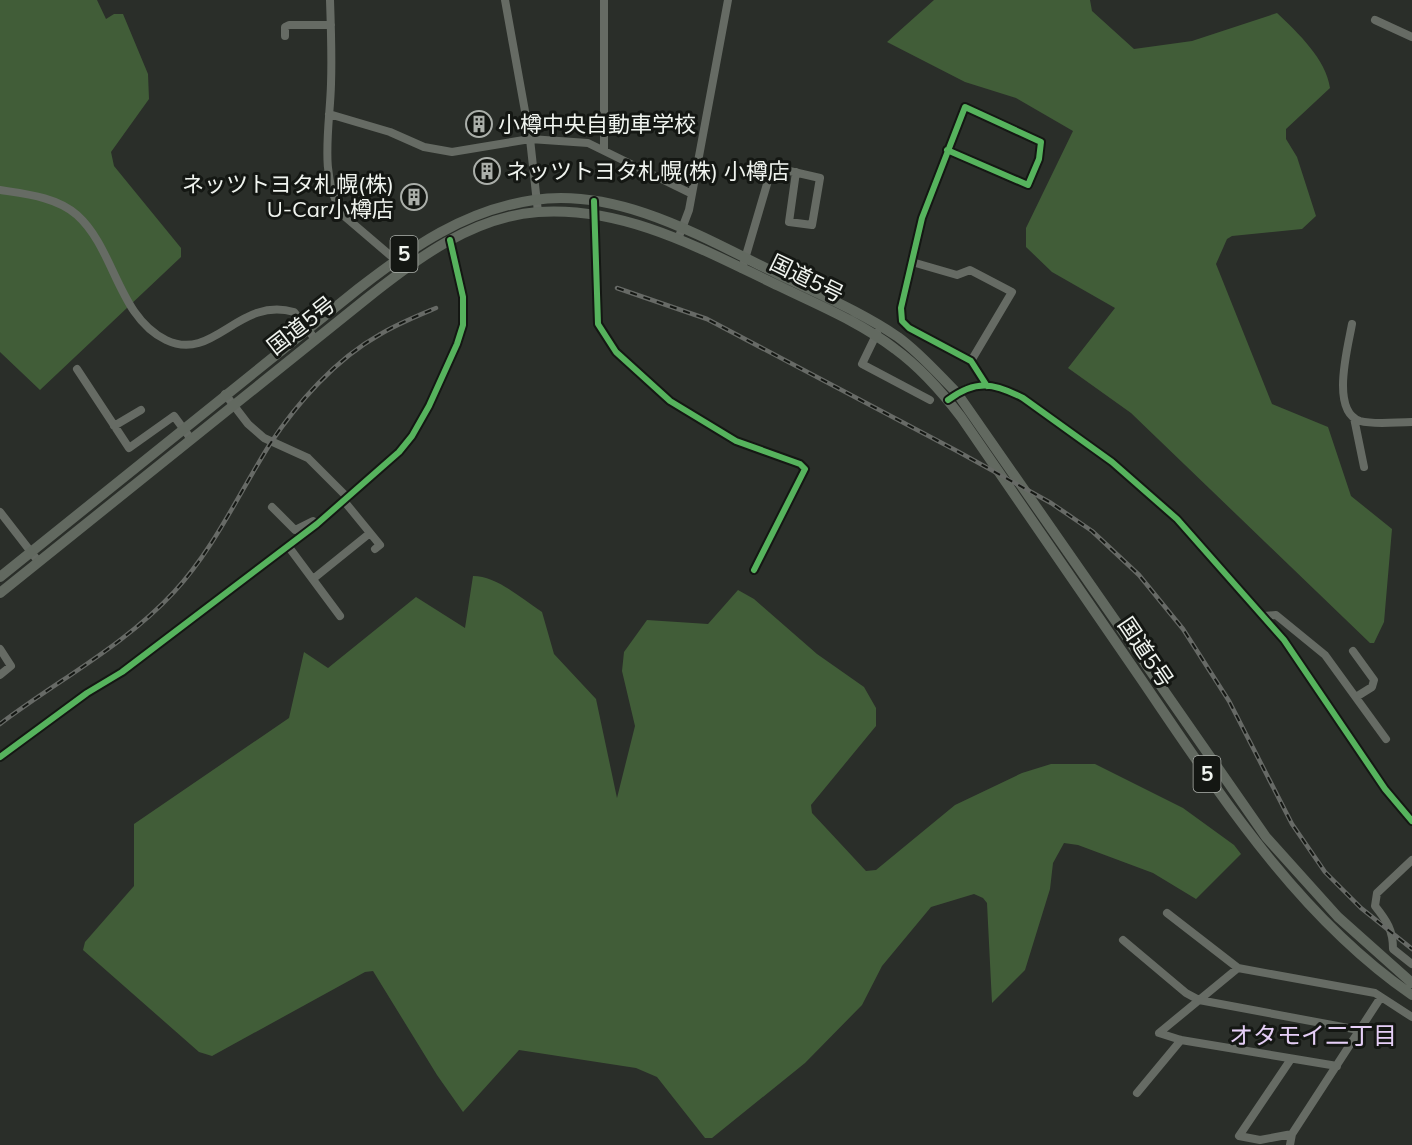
<svg xmlns="http://www.w3.org/2000/svg" width="1412" height="1145" font-family="Mulish,'Noto Sans JP',sans-serif">
	<style>
		.forest { fill: #415d38 }
		.lines { fill: none; stroke-linecap: round; stroke-linejoin: round }
		.minor { stroke: #666b64; stroke-width: 8 }
		.highway { stroke: #626960; stroke-width: 10 }
		.rail-casing { stroke: #676a66; stroke-width: 4.5 }
		.rail { stroke: #141713; stroke-width: 2; stroke-dasharray: 7; stroke-linecap: butt }
		.cycleway-casing { stroke: #141713; stroke-width: 10 }
		.cycleway { stroke: #56b35d; stroke-width: 6 }
		.labels { text-anchor: middle; stroke-width: 6; stroke-linejoin: round; paint-order: stroke }
		.shield { fill: #141713; stroke: #aeb2ad; stroke-width: 1.5 }
		.shield-label { font-size: 21px; font-weight: bold; fill: #f0f4ef }
		.poi-label { font-size: 22px; fill: #f0f4ef; stroke: #141713; text-anchor: start }
		.street-label { font-size: 22px; fill: #f0f4ef; stroke: #141713 }
		.neighbourhood-label { font-size: 24px; fill: #e5cef6; stroke: #141713 }
	</style>
	<rect width="100%" height="100%" fill="#2a2e29"/>
	<!-- forest -->
	<path class="forest" d="M0,0H97L106,19L114,14H123L148,74L149,99L111,152L114,166L181,248V257L40,390L0,352Z
		M934,0H1090L1092,11L1134,49L1192,41L1277,13C1298,33 1326,59 1330,88L1286,129V139L1297,157L1316,216L1302,229L1232,236L1227,239L1216,264L1272,404L1328,427L1351,496L1392,529L1384,622L1374,643H1370L1131,413L1068,368L1115,308L1052,272L1026,247V228L1073,131L1016,98L965,82L887,42Z
		M473,576C497,576 522,599 542,612L554,654L596,699L617,798L635,726L622,671L624,652L647,620L708,624L738,590L754,599L817,654L864,687L876,708V726L811,805L812,813L866,871L876,870L955,805L1022,773L1051,764H1095L1183,808L1234,845L1241,854L1196,899L1153,873L1078,845L1064,843L1053,863L1050,889L1025,970L992,1003L987,903L983,898L974,894L931,907L882,966L862,1005L805,1063L712,1138H705L657,1077L636,1068L519,1050L463,1112L437,1075L373,971L365,972L212,1056L199,1052L83,950L85,942L134,886V824L289,718L304,652L328,668L416,597L465,628Z"/>
	<g class="lines">
		<!-- minor -->
		<path class="minor" d="M330,0C331,28 332,56 331,84C330,127 318,176 343,215L405,268
			M505,0L530,139L538,212
			M604,0V150
			M1375,20L1412,37
			M285,36V27L289,25H331
			M329,114L390,132L424,147L452,152L530,139L588,143L690,193
			M947,150L1028,185L1039,159L1041,142L965,107L922,218L901,308L902,321L909,328L971,361L987,386
			M0,190C26,194 57,197 77,215C115,249 118,317 166,340C214,363 238,296 294,312L315,339
			M594,201L598,324L616,352L670,401L736,441L800,464L805,469L754,570
			M678,239L689,210L728,0
			M912,262L957,275L970,270L1012,292L971,361
			M742,269L772,167L820,178L812,225L789,222L796,172
			M1352,324C1348,347 1330,411 1360,421C1375,425 1396,422 1412,422
			M877,333L862,364L930,400
			M77,369L129,448L174,416L191,439
			M225,394L248,424L264,438L308,458L348,498
			M954,395C977,379 1000,386 1023,398L1112,462L1177,519L1284,640L1385,789L1412,821
			M1354,418L1364,467
			M114,426L141,410
			M344,501L380,545L375,549
			M272,507L295,530L313,521L317,524
			M0,512L38,561
			M288,546L340,616
			M313,579L370,533
			M1264,616L1276,615L1325,655L1386,739
			M0,649L11,666L0,675
			M1353,651L1374,680L1372,687L1356,697
			M0,757L87,693L122,672L317,524L399,452L412,436L429,406L457,344L463,325V297L450,240
			M1412,860L1377,893L1375,906C1387,921 1393,930 1393,949L1412,964
			M1167,913L1238,968
			M1123,940L1186,993L1199,1000L1359,1030
			M1291,1059L1239,1136L1260,1140L1292,1134
			M1337,1066L1181,1040L1159,1033L1238,968L1375,993L1412,1017
			M1137,1093L1181,1040
			M1290,1145L1292,1134L1381,997"/>
		<!-- highway -->
		<path class="highway" d="M0,577L358,289C412,247 465,210 534,200C622,187 709,241 786,278C823,296 863,313 898,337C920,353 938,374 957,393L1266,837L1338,917L1412,983
			M0,593L366,299C416,259 472,217 538,212C626,206 703,250 779,286C818,305 860,322 895,349C921,368 942,392 961,417C1020,503 1080,589 1139,676C1217,790 1296,915 1412,995"/>
		<defs>
			<path id="rail" d="M617,288L707,319L957,451L1051,503L1092,531L1139,575L1183,629L1229,701L1292,824L1325,872L1361,908L1412,949
				M0,724C58,680 124,646 174,592C214,549 239,493 270,444C297,403 336,359 379,335C397,324 417,316 436,308"/>
		</defs>
		<!-- rail casing -->
		<use href="#rail" class="rail-casing"/>
		<!-- rail -->
		<use href="#rail" class="rail"/>
		<defs>
			<path id="cycleway" d="M947,150L1028,185L1039,159L1041,142L965,107L922,218L901,308L902,321L909,328L971,361L987,386
				M594,201L598,324L616,352L670,401L736,441L800,464L805,469L754,570
				M948,400C976,379 994,383 1023,398L1112,462L1177,519L1284,640L1385,789L1412,821
				M0,757L87,693L122,672L317,524L399,452L412,436L429,406L457,344L463,325V297L450,240"/>
		</defs>
		<!-- cycleway casing -->
		<use href="#cycleway" class="cycleway-casing"/>
		<!-- cycleway -->
		<use href="#cycleway" class="cycleway"/>
	</g>
	<!-- icons -->
	<defs>
		<symbol id="building-ring" viewBox="-11 -11 22 22"><circle r="9.5" fill="#141713" stroke="#abafaa" stroke-width="1.5"/><path d="M-4-6H4V6H1V3H-1V6H-4ZM-2.5-4.3h1.7v1.8h-1.7ZM.8-4.3h1.7v1.8H.8ZM-2.5-1h1.7V.8h-1.7ZM.8-1h1.7V.8H.8Z" fill="#abafaa"/></symbol>
	</defs>
	<g fill-rule="evenodd">
		<use href="#building-ring" x="464" y="109" width="30" height="30"/>
		<use href="#building-ring" x="472" y="156" width="30" height="30"/>
		<use href="#building-ring" x="399" y="182" width="30" height="30"/>
	</g>
	<g class="labels">
		<!-- shield labels -->
		<g class="shield">
			<rect x="390.5" y="236" width="27" height="36" rx="4.5"/>
			<rect x="1193.5" y="756" width="27" height="36" rx="4.5"/>
		</g>
		<g class="shield-label">
			<text x="404" y="261">5</text>
			<text x="1207" y="781">5</text>
		</g>
		<!-- poi labels -->
		<g class="poi-label">
			<text x="498" y="132">小樽中央自動車学校</text>
			<text x="506" y="179">ネッツトヨタ札幌(株) 小樽店</text>
			<text x="394" y="192" text-anchor="end">ネッツトヨタ札幌(株)<tspan x="394" dy="25">U-Car小樽店</tspan></text>
		</g>
		<!-- street labels -->
		<g class="street-label">
			<text transform="translate(807 278) rotate(26)" y="8">国道5号</text>
			<text transform="translate(301 325) rotate(-38)" y="8">国道5号</text>
			<text transform="translate(1146 652) rotate(56)" y="8">国道5号</text>
		</g>
		<!-- neighbourhood labels -->
		<g class="neighbourhood-label">
			<text x="1313" y="1044">オタモイ二丁目</text>
		</g>
	</g>
</svg>
